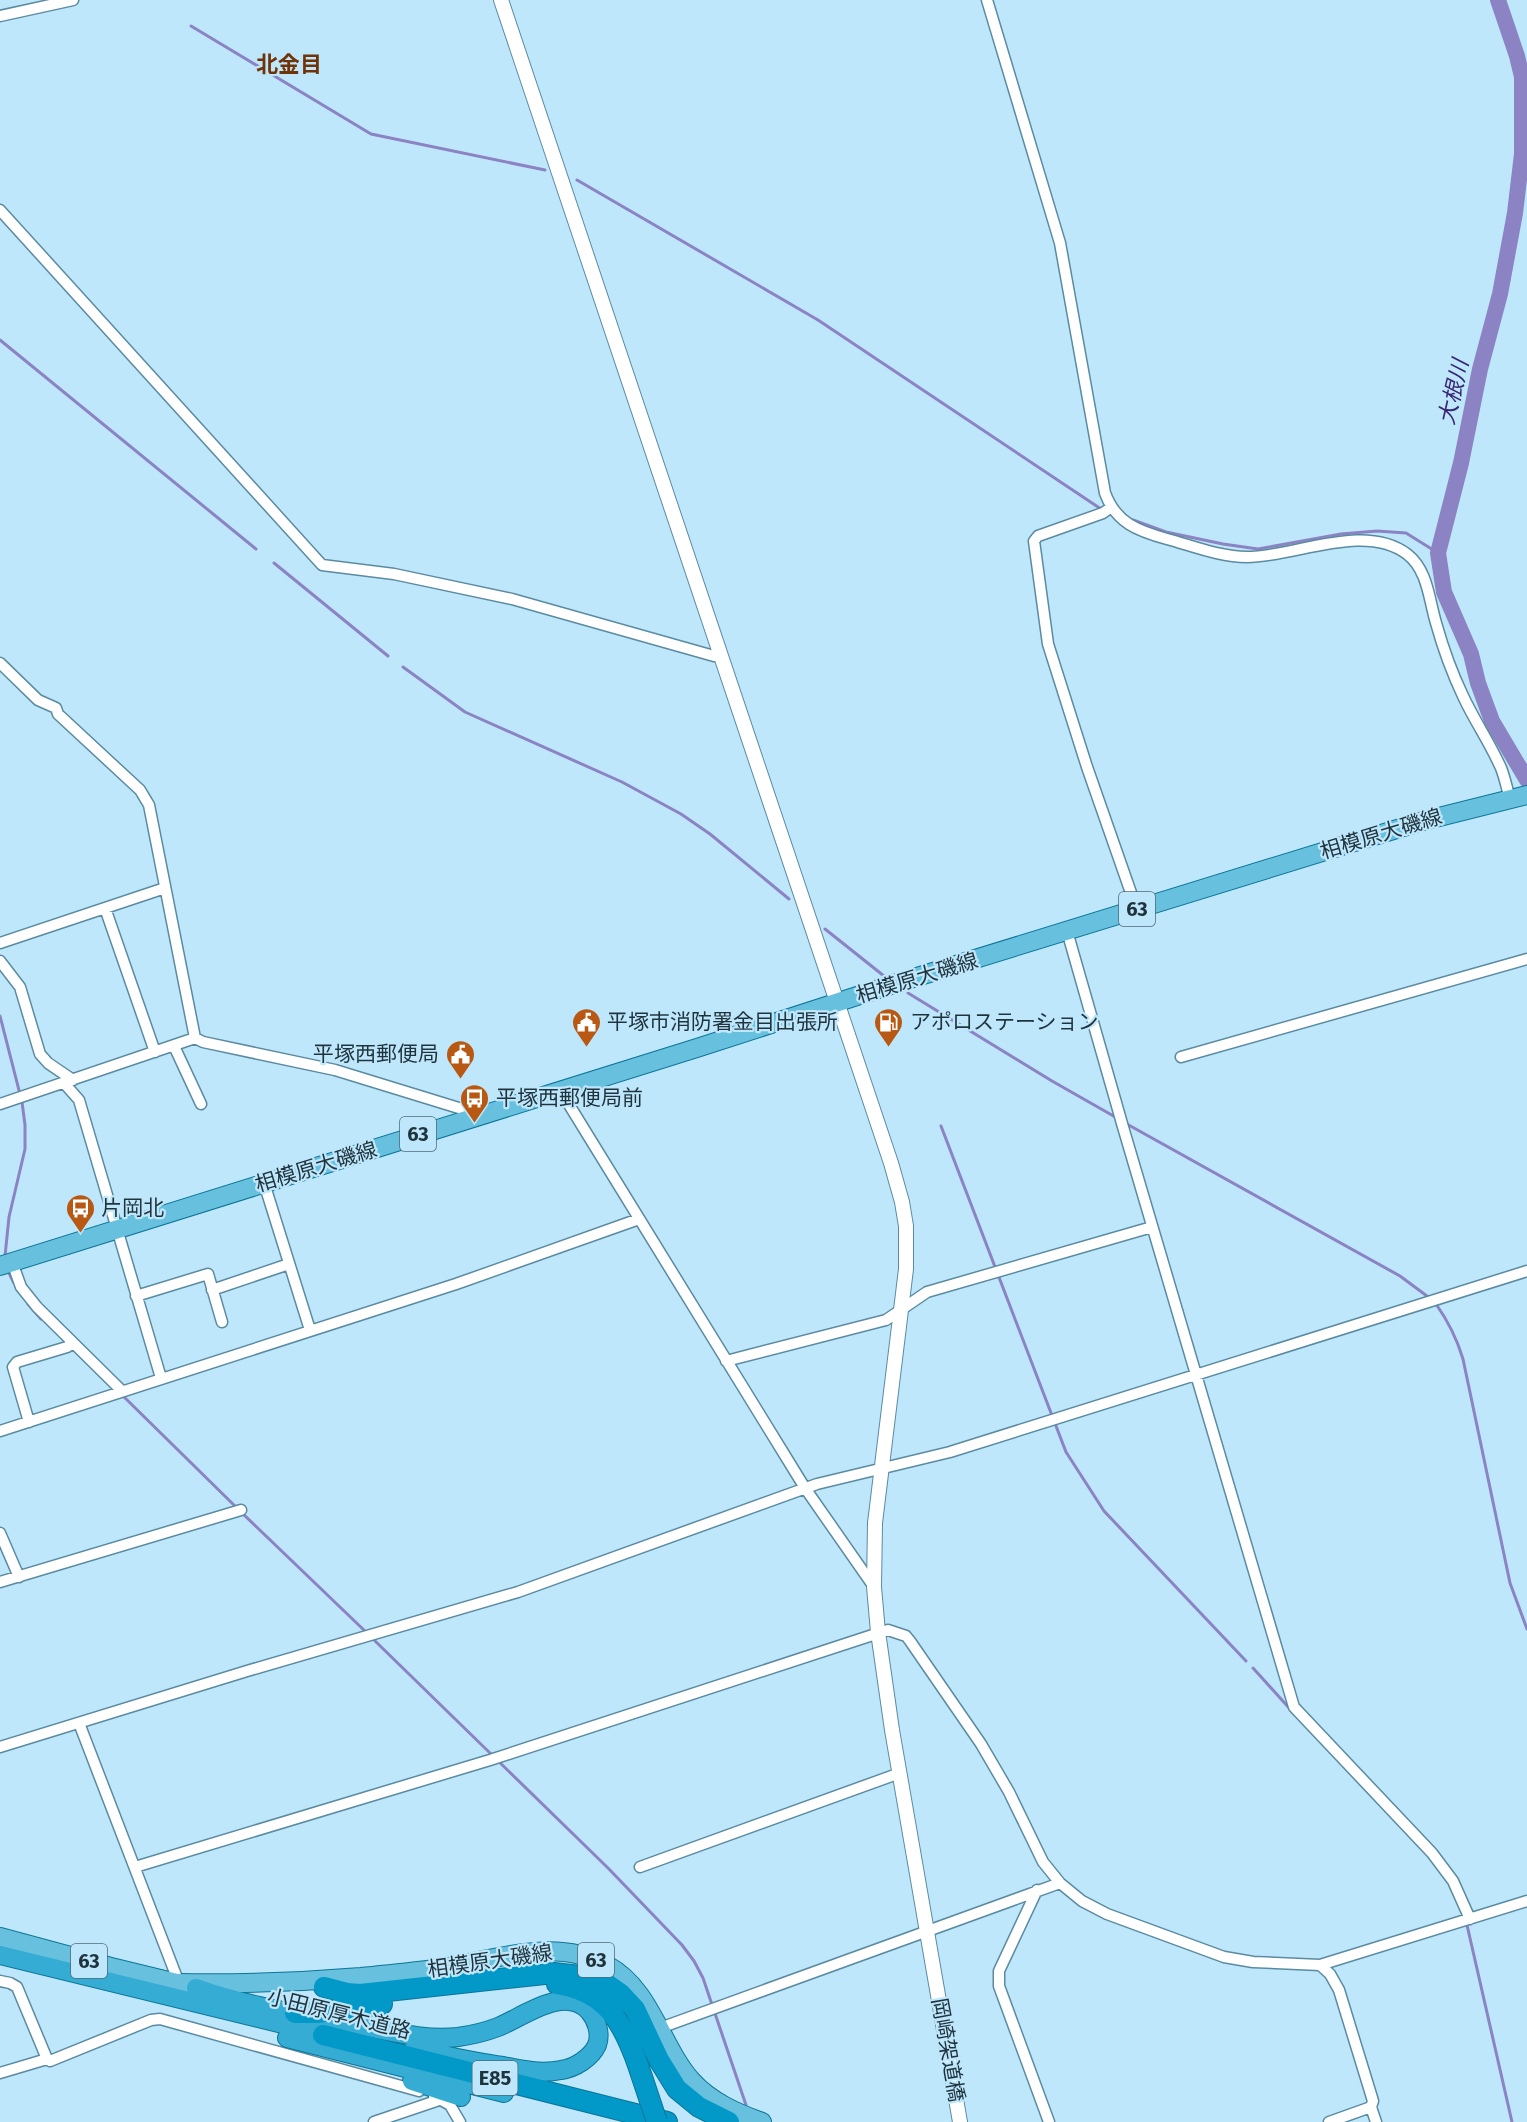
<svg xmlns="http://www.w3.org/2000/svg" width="1527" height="2122" font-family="'Fira Sans','Noto Sans JP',sans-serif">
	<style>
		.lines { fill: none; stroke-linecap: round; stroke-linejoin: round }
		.stream { stroke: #8b83c3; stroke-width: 3 }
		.river { stroke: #8b83c3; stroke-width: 16 }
		.minor-casing { stroke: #5a8ba1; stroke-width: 13 }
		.tertiary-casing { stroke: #5a8ba1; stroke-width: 16 }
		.primary-casing { stroke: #0c7597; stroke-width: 20 }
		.trunk-casing { stroke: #0c7597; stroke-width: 20 }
		.motorway-casing { stroke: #0c7597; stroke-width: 22 }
		.minor { stroke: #fff; stroke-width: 10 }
		.tertiary { stroke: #fff; stroke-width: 14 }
		.primary { stroke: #67c1de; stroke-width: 18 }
		.trunk { stroke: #34acd3; stroke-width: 18 }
		.motorway { stroke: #0298c8; stroke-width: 20 }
		.motorway-bridge-casing { stroke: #0c7597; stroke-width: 22; stroke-linecap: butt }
		.motorway-bridge { stroke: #0298c8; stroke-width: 20 }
		.labels { text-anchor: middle; stroke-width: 4.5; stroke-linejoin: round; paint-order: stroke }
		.shield { fill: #bfe7fb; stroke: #4f6976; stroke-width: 1.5 }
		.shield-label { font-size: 20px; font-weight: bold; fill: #1f333d }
		.street-label { font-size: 21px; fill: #1f333d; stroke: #bfe7fb }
		.poi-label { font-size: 21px; fill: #1f333d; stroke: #bfe7fb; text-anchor: start }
		.neighbourhood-label { font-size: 22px; font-weight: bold; fill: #703308; stroke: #bfe7fb }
		.water-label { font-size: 22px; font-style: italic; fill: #3a2774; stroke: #bfe7fb }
	</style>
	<rect width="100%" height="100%" fill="#bfe7fb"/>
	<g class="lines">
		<!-- stream -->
		<path class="stream" d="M191,26L371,134L545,170
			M577,180L818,320L1101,509
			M0,340L256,549
			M1133,520L1166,532L1223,544L1258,549L1341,534L1377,531L1406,533L1438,553
			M274,563L388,656
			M403,667L465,712L622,782L681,814L710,834L789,899
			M825,929L884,976
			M908,993L1052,1081L1117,1118
			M0,1016L22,1102L25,1125V1149L9,1217L5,1256
			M1125,1123L1400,1276L1431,1299
			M941,1126L1066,1452L1104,1511L1246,1661
			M8,1271L14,1283
			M28,1304L41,1319
			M1436,1304C1448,1321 1457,1339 1463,1359L1510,1583L1527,1629
			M122,1395L237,1508
			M242,1513L367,1633
			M372,1638L608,1868L682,1945L694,1961L703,1978L746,2105
			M1253,1668L1290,1709
			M1467,1925L1512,2122"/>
		<!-- river -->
		<path class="river" d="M1498,0L1517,56L1522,77V154L1515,213L1500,294L1480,369L1461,463L1438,553L1444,592L1471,654L1478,683L1492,721L1527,780"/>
		<defs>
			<path id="minor" d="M987,0L1060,243L1105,493C1116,523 1138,531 1167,539C1193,546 1220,557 1247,557C1295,557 1364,522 1407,554C1428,570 1429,600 1436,623C1443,648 1452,673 1463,696C1474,720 1490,743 1501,768C1505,778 1507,789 1510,799
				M0,16L73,0
				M0,210L322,565L394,574L512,599L714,656L721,654
				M1110,508L1103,513L1038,536L1034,541L1048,644L1087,767L1137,910
				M0,663L38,700L56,708L58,714L140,790L149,805L195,1038
				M105,908L155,1052
				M1067,931L1123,1127L1294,1707L1432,1853L1453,1881L1470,1919
				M0,943L165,888
				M0,961L20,987L40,1054L48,1063L73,1080
				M174,1046L201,1104
				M1181,1057L1527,959
				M64,1083L79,1100L161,1378
				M560,1090L805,1488L874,1587
				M0,1104L195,1038L203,1042L335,1070L462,1109L469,1113L472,1117
				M264,1183L310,1330
				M12,1262L21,1287L37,1307L122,1391
				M212,1290L289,1264
				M136,1296L208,1274L222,1322
				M726,1361L886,1320L927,1292L1152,1227
				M29,1422L13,1367L17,1362L67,1347L73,1343
				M0,1431L456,1284L639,1219
				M0,1533L19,1577
				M0,1582L241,1510
				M79,1723L179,1983
				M0,1747L247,1671L518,1592L817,1484L950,1452L1527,1271
				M135,1867L490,1760L888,1630L906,1636L910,1641L981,1744L1009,1792L1043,1862L1060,1883L1082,1901L1107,1914L1224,1957L1253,1962L1320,1965L1527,1901
				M640,1867L900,1773
				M1037,1890L999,1971V1986L1049,2122
				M1320,1965L1330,1974L1339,1990L1373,2101L1371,2107L1376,2122
				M0,1981L10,1983L17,1987L47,2059
				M660,2028L1060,1883
				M0,2073L47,2059L50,2061L151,2020L160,2019L419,2091
				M434,2096L450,2105L460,2122
				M374,2122L442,2099
				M1329,2122L1371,2107"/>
			<path id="tertiary" d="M501,0L891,1163L902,1202L906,1226V1269L875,1523L874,1587L878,1632L892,1730L960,2122"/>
			<path id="primary" d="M0,1266L700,1047L894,984L1423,821L1527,795
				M0,1937L111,1967L189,1986
				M179,1983C240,1984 301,1982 361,1977C388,1974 416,1972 443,1968C497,1959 555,1937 607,1965C652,1990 660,2045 692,2081C711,2102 737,2113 762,2122"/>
			<path id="trunk" d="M0,1955L336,2037
				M196,1988C246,2006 299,2014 351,2024C386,2030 423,2041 458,2037C472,2035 485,2032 498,2027C523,2017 565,1984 589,2011C597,2020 601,2034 597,2045C591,2058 575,2068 561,2070C542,2074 522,2070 503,2066C473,2062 443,2055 414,2049
				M287,2038L504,2093
				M412,2081L461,2097"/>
			<path id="motorway" d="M557,1984C607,1991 624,2024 639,2068
				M324,1987L347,1993L360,1994L554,1973L588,1977L604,1982L621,1994L635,2009L659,2060L677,2089L699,2107L729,2122
				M295,2013H317L382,2004
				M323,2035L667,2122"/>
		</defs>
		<!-- minor casing -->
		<use href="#minor" class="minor-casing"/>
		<!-- tertiary casing -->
		<use href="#tertiary" class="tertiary-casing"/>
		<!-- primary casing -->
		<use href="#primary" class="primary-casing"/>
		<!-- trunk casing -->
		<use href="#trunk" class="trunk-casing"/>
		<!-- motorway casing -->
		<use href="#motorway" class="motorway-casing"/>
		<!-- minor -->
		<use href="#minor" class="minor"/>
		<!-- tertiary -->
		<use href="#tertiary" class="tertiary"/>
		<!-- primary -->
		<use href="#primary" class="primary"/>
		<!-- trunk -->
		<use href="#trunk" class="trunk"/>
		<!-- motorway -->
		<use href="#motorway" class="motorway"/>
		<defs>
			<path id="motorway-bridge" d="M639,2068L657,2122"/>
		</defs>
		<!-- motorway-bridge casing -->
		<use href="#motorway-bridge" class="motorway-bridge-casing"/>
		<!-- motorway-bridge -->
		<use href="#motorway-bridge" class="motorway-bridge"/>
	</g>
	<!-- icons -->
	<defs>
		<symbol id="civic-pin" viewBox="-11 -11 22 30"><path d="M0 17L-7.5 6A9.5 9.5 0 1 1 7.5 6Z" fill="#b85813" stroke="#bfe7fb"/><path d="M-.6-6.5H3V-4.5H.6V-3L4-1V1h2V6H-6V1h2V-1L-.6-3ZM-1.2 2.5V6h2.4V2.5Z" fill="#fff"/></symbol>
		<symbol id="fuel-pin" viewBox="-11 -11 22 30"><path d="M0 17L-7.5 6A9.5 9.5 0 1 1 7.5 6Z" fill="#b85813" stroke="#bfe7fb"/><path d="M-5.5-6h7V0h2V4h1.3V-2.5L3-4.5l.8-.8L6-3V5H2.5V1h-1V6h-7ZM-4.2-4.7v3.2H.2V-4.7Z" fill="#fff"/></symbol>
		<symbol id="bus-pin" viewBox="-11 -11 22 30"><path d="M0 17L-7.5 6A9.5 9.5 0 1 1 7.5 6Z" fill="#b85813" stroke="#bfe7fb"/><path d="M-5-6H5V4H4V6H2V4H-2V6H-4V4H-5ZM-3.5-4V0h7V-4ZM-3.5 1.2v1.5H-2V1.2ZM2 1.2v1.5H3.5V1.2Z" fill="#fff"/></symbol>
	</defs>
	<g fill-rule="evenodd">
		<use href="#civic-pin" x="570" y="1006" width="33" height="45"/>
		<use href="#fuel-pin" x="872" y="1006" width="33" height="45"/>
		<use href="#civic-pin" x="444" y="1038" width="33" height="45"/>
		<use href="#bus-pin" x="458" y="1082" width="33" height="45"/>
		<use href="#bus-pin" x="64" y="1192" width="33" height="45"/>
	</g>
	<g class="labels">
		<!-- shield labels -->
		<g class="shield">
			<rect x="1119" y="892" width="36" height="34" rx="4.5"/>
			<rect x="400" y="1117" width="36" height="34" rx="4.5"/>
			<rect x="578" y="1943" width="36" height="34" rx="4.5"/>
			<rect x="71" y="1944" width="36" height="34" rx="4.5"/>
			<rect x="472.5" y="2061" width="45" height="34" rx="4.5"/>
		</g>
		<g class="shield-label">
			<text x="1137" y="916">63</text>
			<text x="418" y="1141">63</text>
			<text x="596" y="1967">63</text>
			<text x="89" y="1968">63</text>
			<text x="495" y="2085">E85</text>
		</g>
		<!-- street labels -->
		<g class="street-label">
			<text transform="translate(1381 834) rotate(-17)" y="7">相模原大磯線</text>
			<text transform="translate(917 978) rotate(-17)" y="7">相模原大磯線</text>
			<text transform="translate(316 1167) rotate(-17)" y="7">相模原大磯線</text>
			<text transform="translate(490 1961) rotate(-8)" y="7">相模原大磯線</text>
			<text transform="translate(339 2014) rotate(14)" y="7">小田原厚木道路</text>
			<text transform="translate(948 2050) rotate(80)" y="7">岡崎架道橋</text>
		</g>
		<!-- poi labels -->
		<g class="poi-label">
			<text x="607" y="1029">平塚市消防署金目出張所</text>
			<text x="910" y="1029">アポロステーション</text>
			<text x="439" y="1061" text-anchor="end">平塚西郵便局</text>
			<text x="496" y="1105">平塚西郵便局前</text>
			<text x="101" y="1215">片岡北</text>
		</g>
		<!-- neighbourhood labels -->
		<g class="neighbourhood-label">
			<text x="289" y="72">北金目</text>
		</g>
		<!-- water labels -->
		<g class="water-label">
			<text transform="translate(1453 392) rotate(-77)" y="8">大根川</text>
		</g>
	</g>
</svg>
